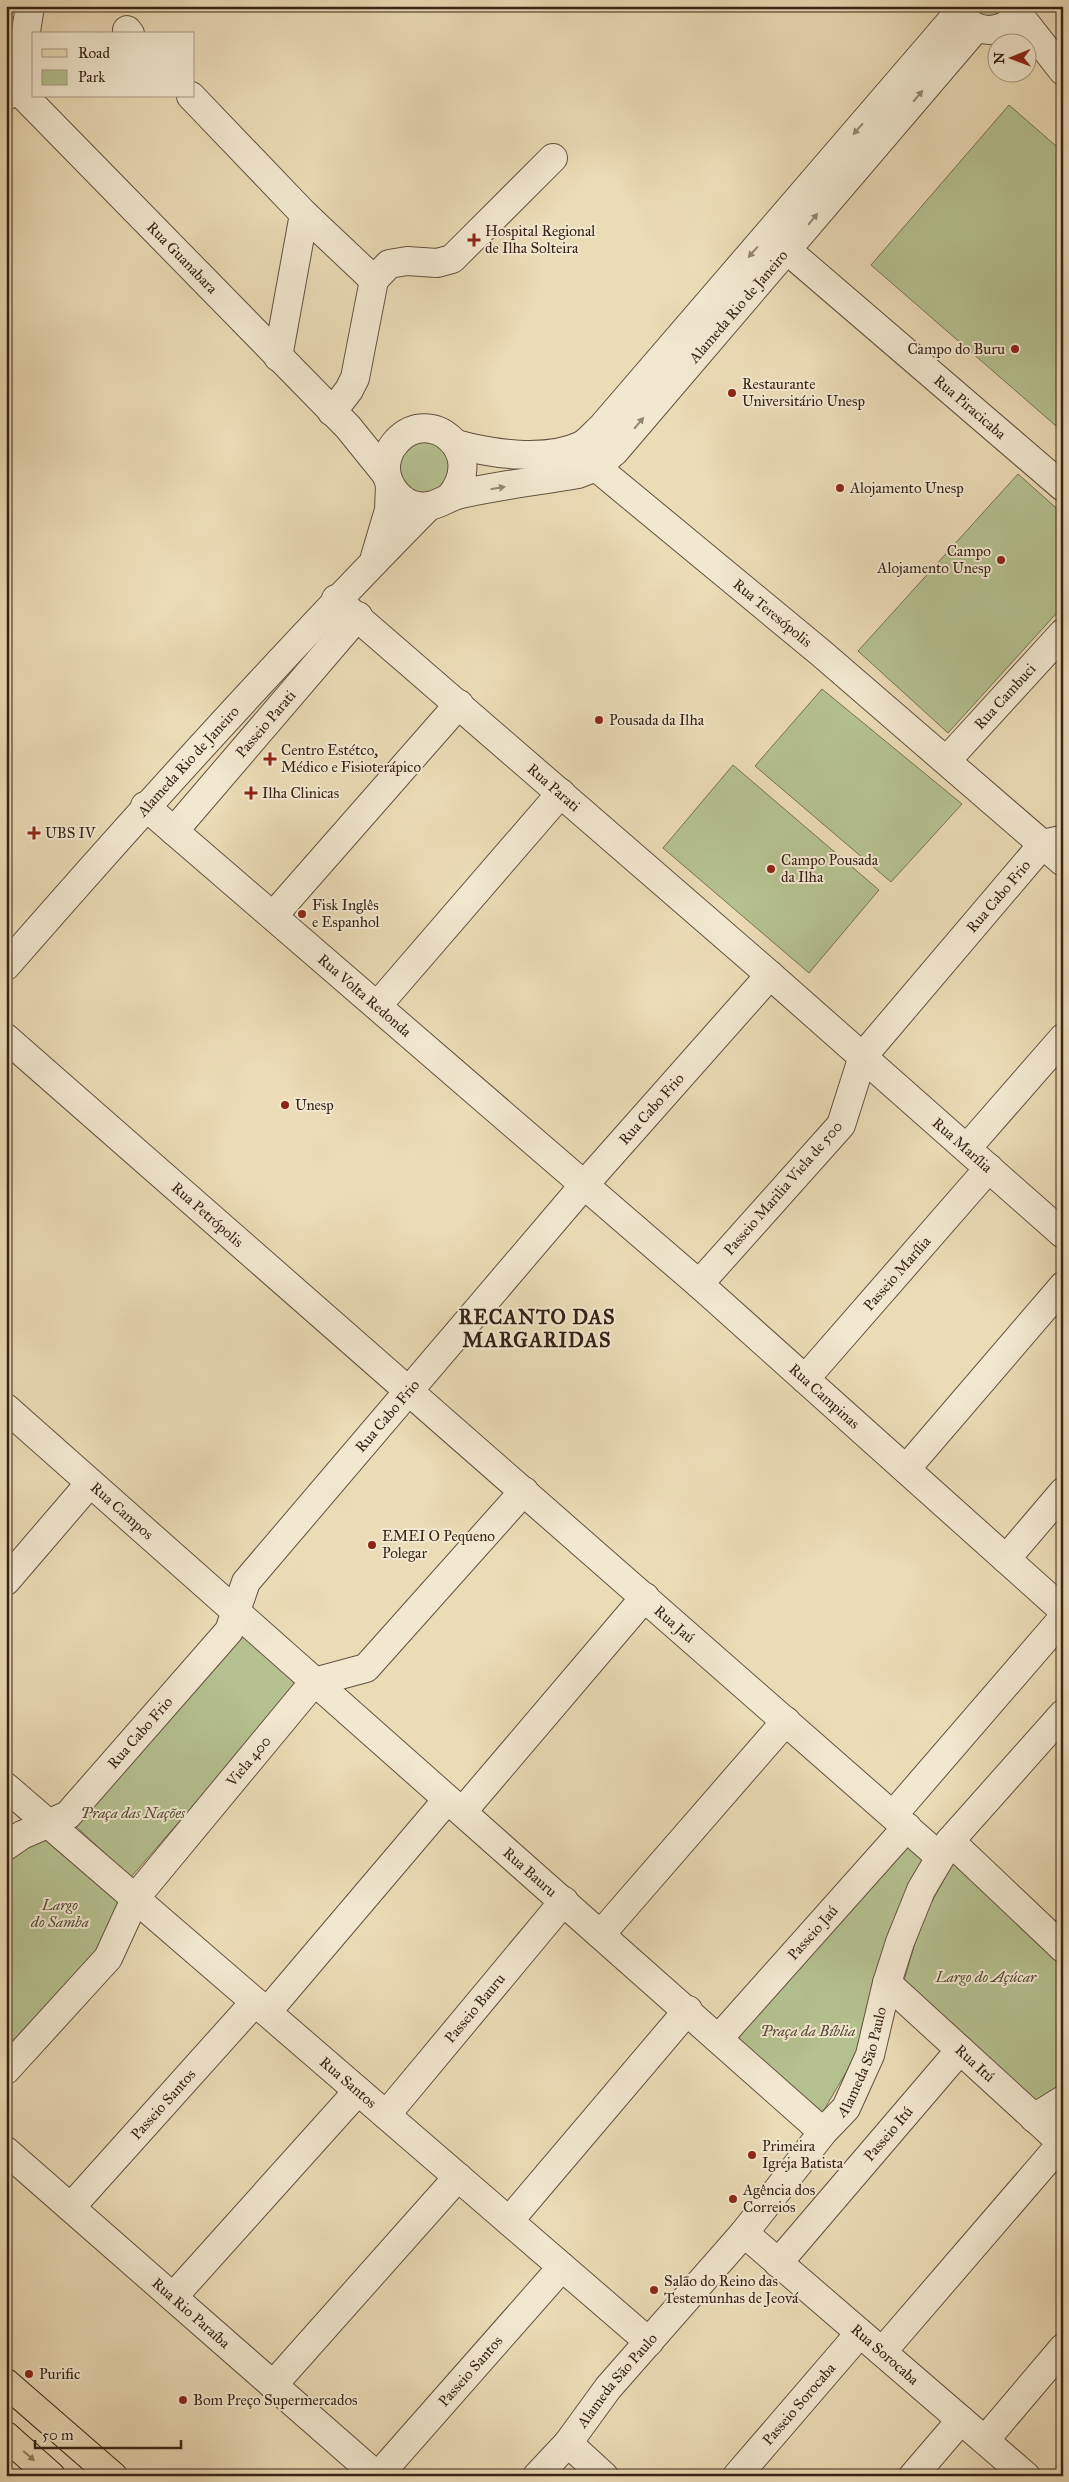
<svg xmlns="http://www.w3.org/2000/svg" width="1069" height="2482" font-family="'IM FELL Great Primer',serif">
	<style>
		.green { fill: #b5c190; stroke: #767254 }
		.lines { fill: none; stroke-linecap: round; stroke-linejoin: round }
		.minor-casing { stroke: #645040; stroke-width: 30 }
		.major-casing { stroke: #372218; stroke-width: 30 }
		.minor { stroke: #f2e8d0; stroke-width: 28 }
		.major { stroke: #ebdbb6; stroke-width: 28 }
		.oneway { fill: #948574 }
		.oneway2 { fill: #917e67 }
		.poi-dot { fill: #8f2418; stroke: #f2e8d0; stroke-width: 2 }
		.labels { text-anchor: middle; stroke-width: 4; stroke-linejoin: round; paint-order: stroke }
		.poi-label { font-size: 15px; fill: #372218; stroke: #f2e8d0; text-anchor: start }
		.street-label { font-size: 15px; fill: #372218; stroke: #f2e8d0 }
		.park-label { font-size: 15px; font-style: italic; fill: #564a36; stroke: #f2e8d0 }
		.district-label { font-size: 20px; font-weight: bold; letter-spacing: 1px; fill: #372218; stroke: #f2e8d0 }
	</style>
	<rect width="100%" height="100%" fill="#ebdbb6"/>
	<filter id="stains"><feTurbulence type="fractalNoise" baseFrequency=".004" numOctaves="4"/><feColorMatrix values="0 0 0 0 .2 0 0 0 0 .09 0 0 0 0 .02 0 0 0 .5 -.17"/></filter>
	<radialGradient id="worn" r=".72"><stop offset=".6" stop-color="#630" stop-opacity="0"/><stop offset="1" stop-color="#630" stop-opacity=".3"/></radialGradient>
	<!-- green -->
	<path class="green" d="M967,6H1012L988,21Z
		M1009,105L1063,152V432L871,265Z
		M427,441L442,448L451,461L447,485L423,498L399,483L398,457L410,444Z
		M1018,474L1063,514V606L948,733L858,651Z
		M822,689L962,804L891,882L755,766Z
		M733,765L879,890L809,973L663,848Z
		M241,1630L299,1684L131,1877L71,1822Z
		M50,1833L126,1897L104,1950L6,2056V1849Z
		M904,1838L922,1860L880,1968L858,2052L821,2115L732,2037Z
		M954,1862L1063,1963V2087L1031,2104L903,1984L922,1919Z"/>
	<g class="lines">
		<defs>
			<g id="minor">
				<path d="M1019,15L1063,71"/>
				<path d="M962,16C980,39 1012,32 1022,6"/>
				<path d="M127,30L130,34"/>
				<path id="s1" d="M17,89L348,427L386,474"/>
				<path d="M6,96L17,89L30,6"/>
				<path d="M191,96L304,214L374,280"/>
				<path id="s2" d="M787,250L1063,487"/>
				<path d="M278,357L304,214"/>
				<path d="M332,412L349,390L355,378L374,280L389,264L407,261L437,263L452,259L553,158"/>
				<path d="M456,444C491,454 547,462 582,445C589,441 596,432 602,427L959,12"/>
				<path id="s3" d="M596,467L821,653L1063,862"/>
				<path id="s4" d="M450,497C488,452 430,405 397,441C388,450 384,464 387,476C391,491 403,504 418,506C435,509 446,497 461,494C499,485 539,481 578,474L596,467L615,451L976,28"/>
				<path d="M375,557L389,510L390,485"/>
				<path id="s5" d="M336,599L770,975L1063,1234"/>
				<path id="s6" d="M947,760L1063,633"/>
				<path id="s7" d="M145,806L699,1284L1063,1610"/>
				<path id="s8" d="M174,831L358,616"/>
				<path d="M273,916L459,704"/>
				<path id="s9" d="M6,966C143,809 282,655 428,507"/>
				<path d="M377,1006L561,793"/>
				<path id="s10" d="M6,1038L940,1857"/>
				<path d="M967,1148L1063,1038"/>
				<path id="s11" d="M699,1284L841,1125L863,1056L1043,844L1061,840"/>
				<path id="s12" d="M805,1379L989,1168"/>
				<path id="s13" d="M6,1408L823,2132"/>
				<path d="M906,1469L1063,1286"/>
				<path d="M1006,1559L1063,1492"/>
				<path d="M6,1581L90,1483"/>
				<path id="s14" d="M6,1787L649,2342"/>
				<path d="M463,1811L645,1597"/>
				<path d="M893,1815L1063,1618"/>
				<path d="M950,1841L1063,1948"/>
				<path id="s15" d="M6,1846L22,1835L68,1815L229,1631L246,1582L584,1185L770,975"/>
				<path d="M601,1934L786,1721"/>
				<path id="s16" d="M887,1983L1063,2144"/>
				<path d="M267,2012L447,1800"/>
				<path id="s17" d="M719,2038L907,1827"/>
				<path id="s18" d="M6,2070L108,1958L136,1897L314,1682L366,1668L524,1491"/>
				<path id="s19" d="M386,2115L564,1901"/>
				<path d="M1034,2118L1063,2100"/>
				<path id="s20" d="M6,2151L377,2476"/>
				<path id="s21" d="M71,2207L255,2002"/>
				<path d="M509,2221L688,2010"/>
				<path id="s22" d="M744,2233L1026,2476"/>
				<path id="s23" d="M778,2263L960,2050"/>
				<path d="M173,2297L358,2091"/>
				<path d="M882,2352L1062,2143"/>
				<path d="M273,2385L458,2177"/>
				<path d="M985,2440L1063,2348"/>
				<path d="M568,2443L604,2476"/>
				<path id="s24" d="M378,2476L562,2267"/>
				<path id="s25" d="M537,2476L568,2443L608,2388L744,2233L823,2132L846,2108L870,2055L887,1983L900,1942L921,1890L950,1841L1063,1714"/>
				<path id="s26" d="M737,2476L860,2333"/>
				<path d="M913,2476L961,2420"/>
			</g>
			<path id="major" d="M6,2383L113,2476
				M6,2436L51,2476"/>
		</defs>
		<!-- minor casing -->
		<use href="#minor" class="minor-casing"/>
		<!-- major casing -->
		<use href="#major" class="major-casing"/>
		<!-- minor -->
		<use href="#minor" class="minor"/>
		<!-- major -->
		<use href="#major" class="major"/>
	</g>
	<!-- one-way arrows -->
	<defs><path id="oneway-solid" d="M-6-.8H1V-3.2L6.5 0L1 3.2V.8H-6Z" transform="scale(1.25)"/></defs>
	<g class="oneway">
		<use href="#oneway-solid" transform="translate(918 96) rotate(-50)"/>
		<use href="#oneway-solid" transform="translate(858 129) rotate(131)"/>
		<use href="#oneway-solid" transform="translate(813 219) rotate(-50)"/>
		<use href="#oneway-solid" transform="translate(753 252) rotate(131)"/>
		<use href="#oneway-solid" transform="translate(639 423) rotate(-50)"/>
		<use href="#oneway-solid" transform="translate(498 488) rotate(-10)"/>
	</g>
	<use class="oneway2" href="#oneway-solid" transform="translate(29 2456) rotate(41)"/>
	<!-- markers -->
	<g class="poi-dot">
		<path d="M471.5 232.5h5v5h5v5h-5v5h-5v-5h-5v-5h5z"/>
		<circle cx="1015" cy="349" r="5"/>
		<circle cx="732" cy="393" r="5"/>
		<circle cx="840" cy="488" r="5"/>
		<circle cx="1001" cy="560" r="5"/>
		<circle cx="599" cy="720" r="5"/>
		<path d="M267.5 751.5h5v5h5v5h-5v5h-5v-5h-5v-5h5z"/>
		<path d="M248.5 785.5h5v5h5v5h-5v5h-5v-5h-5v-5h5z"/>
		<path d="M31.5 825.5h5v5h5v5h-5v5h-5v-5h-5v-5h5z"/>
		<circle cx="771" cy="869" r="5"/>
		<circle cx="302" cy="914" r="5"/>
		<circle cx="285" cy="1105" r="5"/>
		<circle cx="372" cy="1545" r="5"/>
		<circle cx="752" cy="2155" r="5"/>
		<circle cx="733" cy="2199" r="5"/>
		<circle cx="654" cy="2290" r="5"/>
		<circle cx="29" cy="2374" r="5"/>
		<circle cx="183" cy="2400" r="5"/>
	</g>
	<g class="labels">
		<!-- poi labels -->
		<g class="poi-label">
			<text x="485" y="236">Hospital Regional<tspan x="485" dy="17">de Ilha Solteira</tspan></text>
			<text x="1005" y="354" text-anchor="end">Campo do Buru</text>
			<text x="742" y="389">Restaurante<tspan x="742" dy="17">Universitário Unesp</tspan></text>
			<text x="850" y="493">Alojamento Unesp</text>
			<text x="991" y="556" text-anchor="end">Campo<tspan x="991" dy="17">Alojamento Unesp</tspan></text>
			<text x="609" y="725">Pousada da Ilha</text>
			<text x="281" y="755">Centro Estétco,<tspan x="281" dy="17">Médico e Fisioterápico</tspan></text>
			<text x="262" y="798">Ilha Clinicas</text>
			<text x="45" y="838">UBS IV</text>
			<text x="781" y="865">Campo Pousada<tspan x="781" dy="17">da Ilha</tspan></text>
			<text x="312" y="910">Fisk Inglês<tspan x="312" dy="17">e Espanhol</tspan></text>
			<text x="295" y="1110">Unesp</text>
			<text x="382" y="1541">EMEI O Pequeno<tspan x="382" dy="17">Polegar</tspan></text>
			<text x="762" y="2151">Primeira<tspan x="762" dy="17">Igreja Batista</tspan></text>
			<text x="743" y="2195">Agência dos<tspan x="743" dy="17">Correios</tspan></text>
			<text x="664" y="2286">Salão do Reino das<tspan x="664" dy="17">Testemunhas de Jeová</tspan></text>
			<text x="39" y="2379">Purific</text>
			<text x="193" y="2405">Bom Preço Supermercados</text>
		</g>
		<!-- street labels -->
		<g class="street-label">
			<text dy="5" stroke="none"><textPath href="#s1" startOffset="236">Rua Guanabara</textPath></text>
			<text dy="5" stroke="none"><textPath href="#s4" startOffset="606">Alameda Rio de Janeiro</textPath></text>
			<text dy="5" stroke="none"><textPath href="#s2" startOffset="241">Rua Piracicaba</textPath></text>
			<text dy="5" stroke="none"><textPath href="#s3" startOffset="229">Rua Teresópolis</textPath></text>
			<text dy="5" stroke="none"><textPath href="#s6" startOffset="86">Rua Cambuci</textPath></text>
			<text dy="5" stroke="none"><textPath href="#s8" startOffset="141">Passeio Parati</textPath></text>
			<text dy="5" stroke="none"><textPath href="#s9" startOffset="274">Alameda Rio de Janeiro</textPath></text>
			<text dy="5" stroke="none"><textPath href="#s5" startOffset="288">Rua Parati</textPath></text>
			<text dy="5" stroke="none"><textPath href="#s11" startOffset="495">Rua Cabo Frio</textPath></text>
			<text dy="5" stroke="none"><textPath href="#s7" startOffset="290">Rua Volta Redonda</textPath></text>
			<text dy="5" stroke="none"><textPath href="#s15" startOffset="989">Rua Cabo Frio</textPath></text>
			<text dy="5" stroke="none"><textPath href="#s5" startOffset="831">Rua Marília</textPath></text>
			<text transform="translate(783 1188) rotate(-49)" y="5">Passeio Marilia Viela de 500</text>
			<text dy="5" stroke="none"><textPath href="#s10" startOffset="268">Rua Petrópolis</textPath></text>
			<text dy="5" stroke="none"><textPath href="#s12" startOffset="140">Passeio Marília</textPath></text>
			<text dy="5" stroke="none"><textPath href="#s7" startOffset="900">Rua Campinas</textPath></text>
			<text dy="5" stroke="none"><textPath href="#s15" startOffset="584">Rua Cabo Frio</textPath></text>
			<text dy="5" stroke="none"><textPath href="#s13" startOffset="155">Rua Campos</textPath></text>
			<text dy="5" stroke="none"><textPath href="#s10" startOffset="889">Rua Jaú</textPath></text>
			<text dy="5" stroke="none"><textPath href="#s15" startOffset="179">Rua Cabo Frio</textPath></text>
			<text dy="5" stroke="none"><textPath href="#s18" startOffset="395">Viela 400</textPath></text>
			<text dy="5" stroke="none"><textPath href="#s13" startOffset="700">Rua Bauru</textPath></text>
			<text dy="5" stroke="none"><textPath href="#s17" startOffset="141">Passeio Jaú</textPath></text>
			<text dy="5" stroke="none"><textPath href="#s19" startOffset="139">Passeio Bauru</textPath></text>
			<text dy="5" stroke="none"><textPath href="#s25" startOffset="530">Alameda São Paulo</textPath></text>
			<text dy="5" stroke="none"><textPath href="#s16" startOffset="119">Rua Itú</textPath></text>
			<text dy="5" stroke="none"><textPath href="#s14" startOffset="452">Rua Santos</textPath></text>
			<text dy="5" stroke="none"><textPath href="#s21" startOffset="138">Passeio Santos</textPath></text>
			<text dy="5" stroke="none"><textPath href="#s23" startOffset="170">Passeio Itú</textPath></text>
			<text dy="5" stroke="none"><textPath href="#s20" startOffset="246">Rua Rio Paraíba</textPath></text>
			<text dy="5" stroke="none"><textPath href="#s22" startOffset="186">Rua Sorocaba</textPath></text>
			<text dy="5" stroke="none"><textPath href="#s24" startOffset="140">Passeio Santos</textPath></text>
			<text dy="5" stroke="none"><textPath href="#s25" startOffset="125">Alameda São Paulo</textPath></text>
			<text dy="5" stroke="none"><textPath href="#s26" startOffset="95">Passeio Sorocaba</textPath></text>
		</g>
		<!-- park labels -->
		<g class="park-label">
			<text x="133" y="1818">Praça das Nações</text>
			<text x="60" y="1910">Largo<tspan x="60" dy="17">do Samba</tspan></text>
			<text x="986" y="1982">Largo do Açúcar</text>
			<text x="808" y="2036">Praça da Bíblia</text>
		</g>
		<!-- district labels -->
		<g class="district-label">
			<text x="537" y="1324">RECANTO DAS<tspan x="537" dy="23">MARGARIDAS</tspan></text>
		</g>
	</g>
	<!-- margin -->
	<rect width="1069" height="2482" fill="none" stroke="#ebdbb6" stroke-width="25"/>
	<rect x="8" y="8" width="1054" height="2467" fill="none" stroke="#372218" stroke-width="2.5"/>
	<rect x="12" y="12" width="1044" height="2457" fill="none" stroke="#372218"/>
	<!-- legend -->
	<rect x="32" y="32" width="162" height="65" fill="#f2e8d0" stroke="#a79986"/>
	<rect x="42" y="49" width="25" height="8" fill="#ebdbb6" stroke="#a79986"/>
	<text x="78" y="58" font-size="15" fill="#372218">Road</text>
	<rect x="42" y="70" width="25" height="15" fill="#b5c190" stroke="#a79986"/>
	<text x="78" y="82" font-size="15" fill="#372218">Park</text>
	<!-- north arrow -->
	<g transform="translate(1012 58) rotate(269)"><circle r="24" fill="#f2e8d0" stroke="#a79986"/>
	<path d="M0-4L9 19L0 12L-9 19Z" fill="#8f2418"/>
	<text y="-8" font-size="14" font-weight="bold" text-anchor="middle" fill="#372218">N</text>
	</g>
	<!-- scale -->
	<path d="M35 2440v8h146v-8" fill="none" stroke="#372218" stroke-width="2.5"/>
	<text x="42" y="2440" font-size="15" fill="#372218" stroke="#f2e8d0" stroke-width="4" paint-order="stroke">50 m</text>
	<rect width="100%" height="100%" filter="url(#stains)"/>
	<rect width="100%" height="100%" fill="url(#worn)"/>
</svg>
